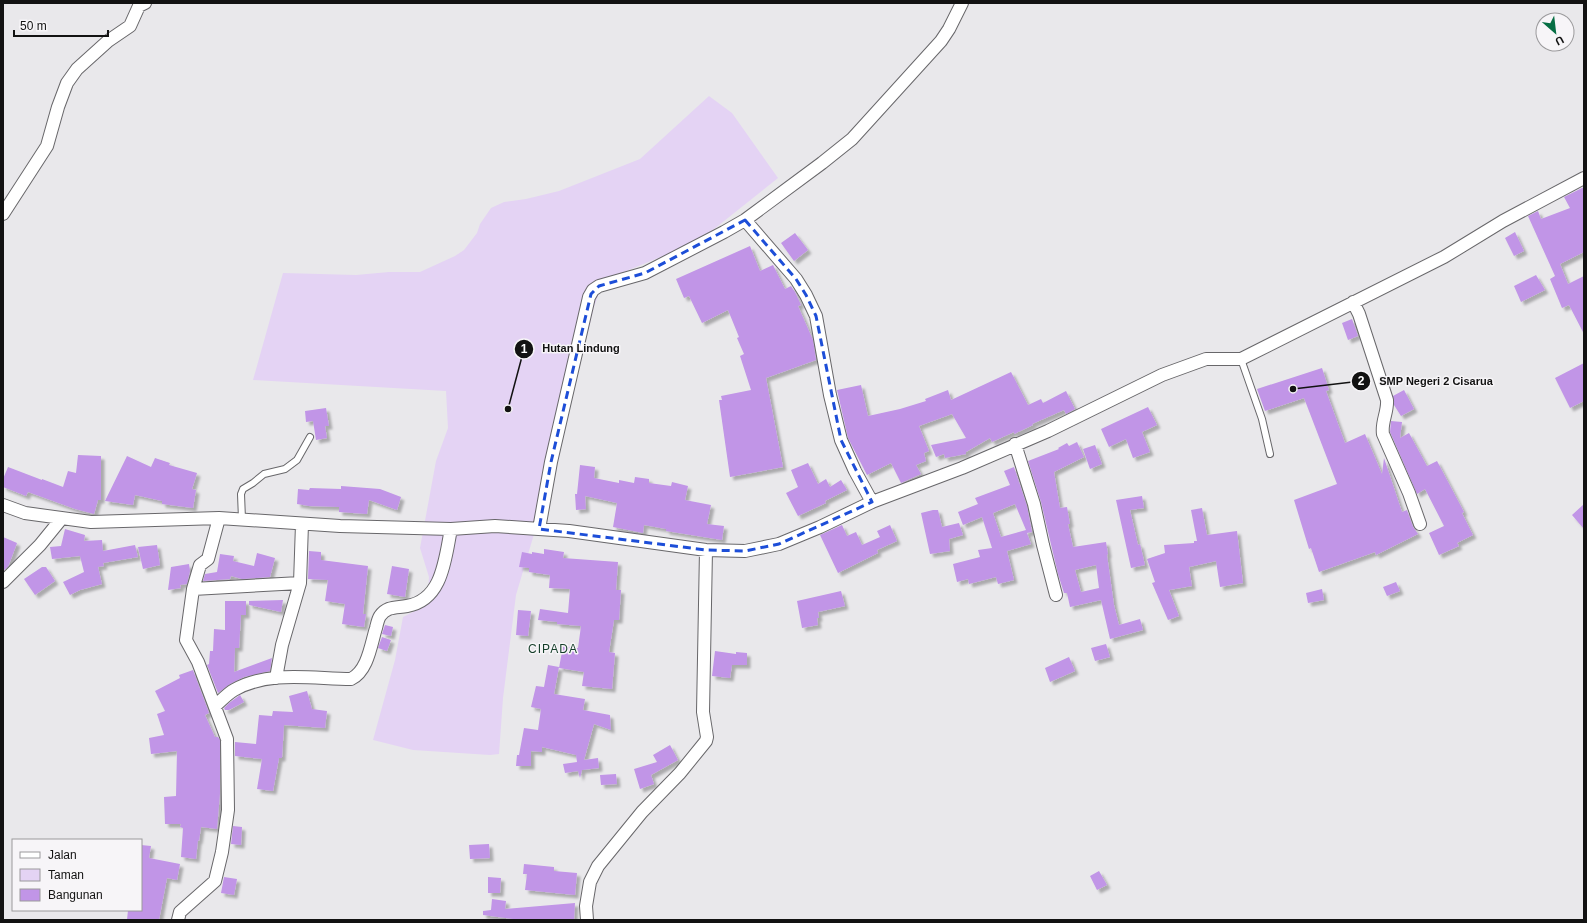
<svg xmlns="http://www.w3.org/2000/svg" width="1587" height="923" font-family="Helvetica,sans-serif">
	<style>
		.green { fill: #e4d3f4 }
		.building { fill: #c195e7; fill-rule: evenodd; filter: url(#shadow) }
		.lines { fill: none; stroke-linecap: round; stroke-linejoin: round }
		.service-casing { stroke: #68676a; stroke-width: 8 }
		.minor-casing { stroke: #68676a; stroke-width: 14 }
		.service { stroke: #fff; stroke-width: 6 }
		.minor { stroke: #fff; stroke-width: 12 }
		.marked { fill: none; stroke: #1d4ed8; stroke-width: 3; stroke-dasharray: 8 5; stroke-linejoin: round }
		.labels { text-anchor: middle; stroke-width: 3; stroke-linejoin: round; paint-order: stroke }
		.quarter-label { font-size: 12px; letter-spacing: 1px; fill: #143e29; stroke: #f7f5f8 }
		.leader { fill: none; stroke: #121212; stroke-width: 1.5 }
		.callout-dot { fill: #121212; stroke: #f7f5f8; stroke-width: 1.5 }
		.mark-label { font-size: 12px; text-anchor: middle; font-weight: bold; fill: #fff }
		.callout-label { font-size: 11px; text-anchor: middle; font-weight: bold; fill: #121212; stroke: #f7f5f8; stroke-width: 3; stroke-linejoin: round; paint-order: stroke }
	</style>
	<defs>
		<filter id="shadow"><feDropShadow dx="3.5" dy="3.5" stdDeviation="1" flood-color="#0004"/></filter>
	</defs>
	<rect width="100%" height="100%" fill="#e9e8eb"/>
	<!-- green -->
	<path class="green" d="M709,96L732,113L778,178L714,229L678,250L604,280L594,307L563,436L516,595L503,698L499,754L490,755L413,750L373,740L395,660L403,617L427,605L429,577L420,548L436,461L448,428L446,391L253,380L283,273L356,275L389,272H420L455,256L464,250L477,233L480,224L491,208L504,202L526,199L559,191L640,159Z"/>
	<!-- building -->
	<path class="building" d="M1584,187V252L1560,264L1568,284L1584,276V334L1569,305L1562,308L1550,279L1555,276L1528,216L1538,211L1541,219L1570,208L1564,197Z
		M1515,232L1524,251L1514,256L1505,238Z
		M795,233L808,250L794,261L781,243Z
		M750,246L760,271L773,265L785,289L791,286L795,292L801,305L798,306L813,340L816,360L766,378L783,467L730,477L719,400H722L721,396L751,390L740,356L744,354L737,338L739,337L728,310L702,323L689,296L684,298L676,279Z
		M1536,275L1545,290L1521,302L1514,286Z
		M1352,319L1358,336L1348,340L1342,323Z
		M1584,363V401L1570,408L1555,378Z
		M1322,368L1329,390L1326,391L1345,443L1365,434L1382,474L1384,458L1402,512L1407,510L1413,527L1418,534L1376,555L1375,552L1319,572L1311,548L1309,549L1294,500L1337,484L1304,398L1265,411L1257,389Z
		M1011,372L1028,405L1041,399L1043,403L1066,391L1075,409L1066,414L1064,410L1032,424L1033,425L1014,434V432L992,442L990,438L966,452V454L945,458L944,454L936,457L931,445L966,438L952,414L919,426L929,451L924,453L926,461L916,465L921,474L901,483L891,463L867,475L848,438L837,390L861,385L868,416L900,409L926,401L925,399L948,390L951,400Z
		M1404,390L1414,409L1401,416L1394,405L1393,396Z
		M1148,407L1157,425L1142,432L1150,452L1133,458L1126,439L1109,447L1101,429Z
		M326,408L329,426H325L327,438L316,440L313,421L306,422L305,411Z
		M1391,421L1402,422L1400,438L1409,433L1427,466L1437,461L1464,512L1462,513L1473,535L1457,543L1459,546L1439,555L1429,533L1444,526L1425,489L1417,494L1390,432Z
		M1077,442L1084,457L1054,472L1060,508L1067,507L1070,524H1068L1073,547L1106,542L1108,554L1107,555L1114,605L1119,625L1140,619L1143,630L1110,639L1101,600L1070,607L1067,593H1064L1058,574L1041,502L1028,461L1059,449L1058,448L1067,443L1069,446ZM1096,565L1099,588L1081,592L1075,570Z
		M1095,445L1102,464L1090,469L1083,449Z
		M78,455L101,456V500H98L94,514L75,509L28,492L26,496L3,487V479L8,467L42,480V479L63,487L68,471L76,473Z
		M127,456L151,467L155,458L170,463L169,465L197,473L192,489L196,490L193,508L162,504V501L135,495L133,505L105,501Z
		M808,463L818,484L826,479L830,487L841,480L847,490L825,501L826,503L798,516L786,493L798,487L791,470Z
		M580,465L595,467L594,478L619,483V480L634,483L635,477L649,479V483L671,486L672,482L688,486L685,500L711,505L707,524L724,526L722,540L666,531V529L644,525L643,533L613,527L617,503L585,496L586,509L576,510L575,494H577Z
		M1014,467L1027,506L1032,532L1027,533L1031,544L1007,551L1014,580L998,584L996,577L969,584L968,579L957,582L953,564L980,557L978,550L992,548L982,517L963,525L958,512L978,504L975,498L1010,485L1004,471ZM1015,504L1026,530L1001,537L993,513Z
		M341,486L380,489L401,497L397,510L369,500L367,514L339,512V507L309,506L297,504L298,489L309,490L310,488L341,489Z
		M1142,496L1144,508L1130,510L1138,545L1140,544L1145,565L1131,568L1116,500Z
		M1584,504V529L1572,515Z
		M1202,508L1207,535L1237,531L1243,583L1220,587L1216,561L1189,567L1192,586L1169,590L1179,616L1168,620L1152,583L1155,582L1147,559L1165,553L1164,545L1194,543V541H1197L1191,510Z
		M933,510H938L942,527L959,523L963,535L949,539L950,551L930,554L921,513Z
		M842,525L847,536L856,532L862,545L880,537L877,531L890,525L897,541L877,550L878,553L838,573L820,535Z
		M65,529L85,535L84,541L102,540L103,551L135,545L138,557L103,563L104,566L98,567L102,584L80,590L70,595L63,582L84,572L80,556L52,559L50,547L61,546Z
		M3,537L17,543L8,567L3,571Z
		M157,545L160,565L143,569L138,547Z
		M544,549L564,552L563,558L618,562L616,590H621L619,620H614L609,652L615,653L612,689L582,686L584,672L559,668L563,646L578,648L581,626L557,624V622L538,620L540,609L568,613L570,589L549,588L550,575L529,572V568L519,567L522,552L532,554V552L544,554Z
		M309,551L321,552V560L368,566L363,614H366L364,627L342,624L345,604L325,601L328,580L308,579Z
		M257,553L275,558L270,577L242,579L231,576L230,579L203,581L205,574L217,572L220,554L234,556L233,561L254,566Z
		M189,564L190,571L187,584L180,585L181,588L168,590L171,567Z
		M392,566L409,569L405,597L387,594Z
		M42,567H46L55,581L35,595L24,579Z
		M1396,582L1400,591L1387,596L1383,587Z
		M1322,589L1324,600L1308,603L1306,593Z
		M841,591L845,606L818,612L819,618H817L818,625L802,628L797,601Z
		M283,600L281,612L249,605V601Z
		M225,601H246V615H241L239,648H235L234,672L272,658L270,671L244,677L230,684L218,693L207,665L209,664L210,651H213L214,629L225,630Z
		M518,610L531,611L528,636L516,635Z
		M385,625L393,627L391,636L382,634Z
		M382,637L391,640L387,651L378,648Z
		M1106,644L1110,657L1095,661L1091,648Z
		M715,651L736,654V652L747,653V665H732L730,678L712,676Z
		M1069,657L1075,671L1050,682L1045,668Z
		M548,665L559,667L554,694L585,699L583,710L610,715L611,730L594,724L584,760L598,758L599,768L582,770L580,778L578,771L565,773L563,764L577,762L576,755L542,747V752L531,751V766H516L517,755H519L524,728L538,730L541,709L531,707L536,686L544,687Z
		M193,670L209,713L205,715L215,737H218L220,740V793L217,829L201,827L199,841L198,840L196,859L181,857L183,828L180,827L181,824H165L164,797L176,796L177,751L151,754L149,738L164,735L157,714L165,711L155,691L180,678L179,675Z
		M307,691L312,709L327,711L325,728L284,725L282,758H279L273,791L257,789L262,759L235,756V742L256,744L259,715L272,716L273,711L293,712L289,696Z
		M240,695L244,702L229,710H225L224,708L229,703Z
		M670,745L678,760L651,775L654,784L640,789L634,769L657,762L653,755Z
		M616,774L617,784L601,785L600,775Z
		M233,826L242,827L241,845L231,844Z
		M489,844L490,858L470,859L469,845Z
		M141,845L151,846L149,858L180,864L177,880L167,878L159,920H127L128,910H141Z
		M524,864L554,867V871L577,873L575,895L525,890L527,874H523Z
		M1099,871L1107,885L1097,890L1090,876Z
		M224,877L237,879L234,895L221,893Z
		M488,877L501,878L500,893H488Z
		M492,899L506,901L505,909L575,903L574,920H521L483,915V911L491,910Z"/>
	<g class="lines">
		<defs>
			<path id="service" d="M1241,359L1262,419L1270,454
				M242,519L241,494L243,489L253,483L264,474L285,469L297,460L310,437"/>
			<path id="minor" d="M3,214L47,146L58,107L67,83L77,69L108,41L130,26L139,6L145,3
				M745,220L796,279L806,295L816,316L830,395L841,440L855,471L872,502
				M1353,302L1359,314L1387,400C1388,412 1381,422 1383,434L1409,493L1420,524
				M1015,444L1034,504L1043,545L1056,595
				M3,505L25,513L91,522L219,518L340,526L451,529L495,526L569,531L706,550L745,551L779,544L820,527L872,502L962,468L1048,431L1162,375L1206,359H1241L1444,257L1503,221L1584,178
				M539,529L551,462L589,297L593,290L599,286L645,273L724,232L745,220L822,163L852,139L941,41L949,29L962,3
				M3,582L40,545L62,518
				M193,589L300,583
				M276,678L282,645L300,583L302,524
				M215,706C221,701 227,694 234,690C268,670 314,679 351,679C368,671 371,644 376,628C377,624 378,619 380,616C387,606 396,608 407,606C443,600 445,558 451,529
				M178,920L180,912L215,881L222,852L228,810L227,739L198,662L186,640L193,589L200,565L208,559L219,518
				M587,920L586,906L590,882L598,866L642,812L680,773L706,741L707,737L703,712L706,550"/>
		</defs>
		<!-- service casing -->
		<use href="#service" class="service-casing"/>
		<!-- minor casing -->
		<use href="#minor" class="minor-casing"/>
		<!-- service -->
		<use href="#service" class="service"/>
		<!-- minor -->
		<use href="#minor" class="minor"/>
	</g>
	<!-- marked area -->
	<path class="marked" d="M745,220L796,279L806,295L816,316L841,440L872,502L779,544L745,551L706,550L539,529L551,462L591,294L599,286L645,273Z"/>
	<g class="labels">
		<!-- quarter labels -->
		<g class="quarter-label">
			<text x="553" y="653">CIPADA</text>
		</g>
	</g>
	<!-- callouts -->
	<path class="leader" d="M508 409L524 349M1293 389L1361 381"/>
	<g class="callout-dot">
		<circle cx="508" cy="409" r="4"/>
		<circle cx="1293" cy="389" r="4"/>
		<circle cx="524" cy="349" r="10"/>
		<circle cx="1361" cy="381" r="10"/>
	</g>
	<g class="mark-label">
		<text x="524" y="353">1</text>
		<text x="1361" y="385">2</text>
	</g>
	<g class="callout-label">
		<text x="581" y="352">Hutan Lindung</text>
		<text x="1436" y="385">SMP Negeri 2 Cisarua</text>
	</g>
	<!-- border -->
	<rect width="1587" height="923" fill="none" stroke="#121212" stroke-width="8"/>
	<!-- legend -->
	<rect x="12" y="839" width="130" height="72" fill="#f7f5f8" stroke="#9b9a9c"/>
	<rect x="20" y="852" width="20" height="6" fill="#ffffff" stroke="#9b9a9c"/>
	<text x="48" y="859" font-size="12" fill="#121212">Jalan</text>
	<rect x="20" y="869" width="20" height="12" fill="#e4d3f4" stroke="#9b9a9c"/>
	<text x="48" y="879" font-size="12" fill="#121212">Taman</text>
	<rect x="20" y="889" width="20" height="12" fill="#c195e7" stroke="#9b9a9c"/>
	<text x="48" y="899" font-size="12" fill="#121212">Bangunan</text>
	<!-- north arrow -->
	<g transform="translate(1555 32) rotate(152)"><circle r="19" fill="#f7f5f8" stroke="#9b9a9c"/>
	<path d="M0-3L7 15L0 10L-7 15Z" fill="#066e44"/>
	<text y="-6" font-size="11" font-weight="bold" text-anchor="middle" fill="#121212">U</text>
	</g>
	<!-- scale -->
	<path d="M14 30v6h94v-6" fill="none" stroke="#121212" stroke-width="2"/>
	<text x="20" y="30" font-size="12" fill="#121212" stroke="#f7f5f8" stroke-width="3" paint-order="stroke">50 m</text>
</svg>
